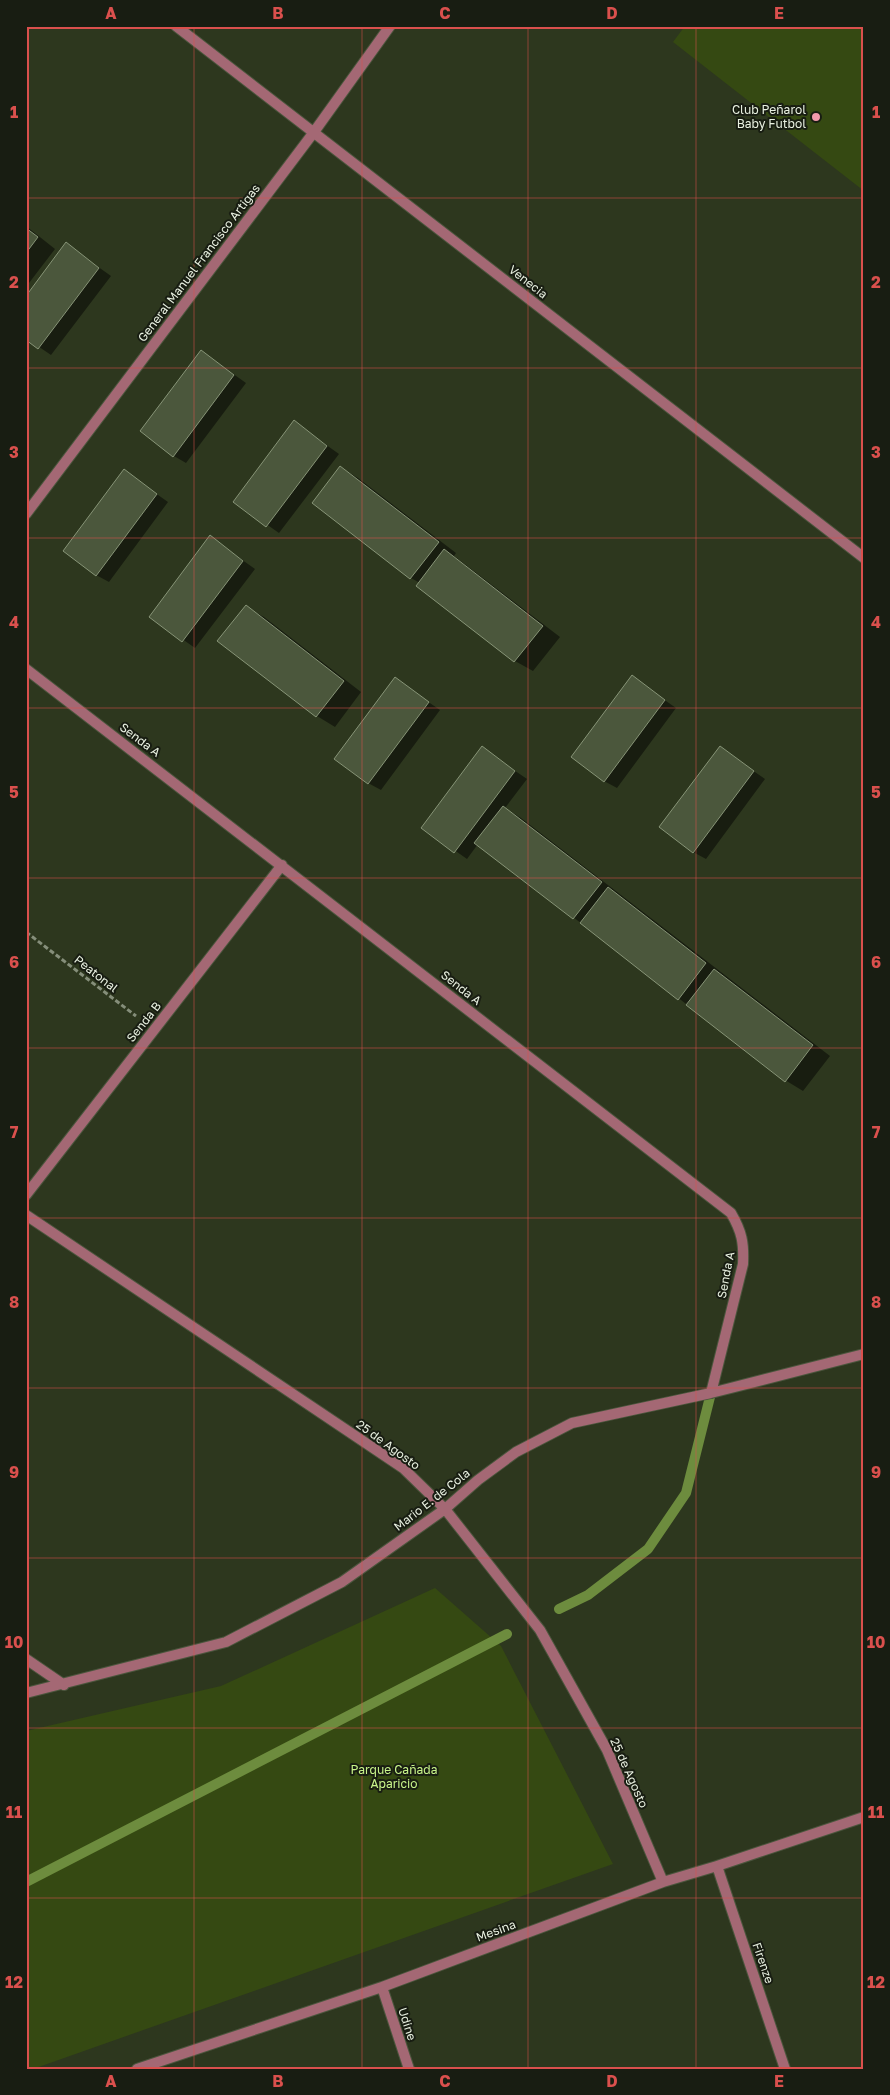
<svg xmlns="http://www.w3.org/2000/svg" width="890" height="2095" font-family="'Golos Text',sans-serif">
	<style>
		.green { fill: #354912 }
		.shadow { fill: #0007 }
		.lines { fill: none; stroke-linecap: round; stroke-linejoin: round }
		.stream { stroke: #6d8c3e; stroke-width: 10 }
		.building { fill: #4b573c; stroke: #879477 }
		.street-casing { stroke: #4b553d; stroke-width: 12 }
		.path { stroke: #858e7a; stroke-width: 3; stroke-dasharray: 5 2.5; stroke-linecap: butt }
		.street { stroke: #a46874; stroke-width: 10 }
		.grid { fill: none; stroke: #da504d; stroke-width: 1; stroke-opacity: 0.55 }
		.poi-dot { fill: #f39aab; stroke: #181d12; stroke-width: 2 }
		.labels { text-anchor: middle; stroke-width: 4; stroke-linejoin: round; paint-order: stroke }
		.poi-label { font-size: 12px; fill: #e9f1e1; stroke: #181d12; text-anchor: end }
		.street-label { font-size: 12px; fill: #e9f1e1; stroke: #181d12 }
		.park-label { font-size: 12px; fill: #c8f48a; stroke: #181d12 }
		.neatline { fill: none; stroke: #da504d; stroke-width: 2 }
		.grid-label { font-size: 16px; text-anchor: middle; font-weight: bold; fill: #da504d }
	</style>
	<rect width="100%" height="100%" fill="#2d371e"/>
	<!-- green -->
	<path class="green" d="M685,26H864V191L673,42Z
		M435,1588L501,1646L613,1864L33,2069H26V1731L221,1686Z"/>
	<!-- shadow -->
	<path class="shadow" d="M26,226L55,249L29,283L26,282Z
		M66,244L111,276L51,355L26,338Z
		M201,351L246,383L186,463L174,456Z
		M294,422L339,454L279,533L235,502Z
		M340,467L358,478L456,553L454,556L560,637L533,671L515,661L417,586L420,583L411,578Z
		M124,471L168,502L109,582L96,575Z
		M210,537L255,569L195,648L151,617Z
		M246,607L264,617L361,692L335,727L317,716L219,641Z
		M632,677L676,708L617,788L604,781Z
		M395,679L440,710L381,790L368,783Z
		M482,748L527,779L505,808L521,818L830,1056L803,1091L785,1080L478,844L467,859L423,828Z
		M720,748L765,779L706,859L693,852Z"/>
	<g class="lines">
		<!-- stream -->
		<path class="stream" d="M559,1609L588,1595L648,1549L686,1493L711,1393
			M26,1882L507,1634"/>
	</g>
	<!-- building -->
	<path class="building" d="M26,228L38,237L26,253Z
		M66,242L99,268L38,349L26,340V296Z
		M201,350L234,375L173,457L140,431Z
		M294,420L327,446L266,527L233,502Z
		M340,466L439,542L410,579L312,503Z
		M124,469L157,494L96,576L63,551Z
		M210,535L243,561L182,642L149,617Z
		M444,549L543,626L514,662L416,586Z
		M246,605L344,681L316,717L217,641Z
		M632,675L665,700L604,782L571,757Z
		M395,677L429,702L368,784L334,759Z
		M482,746L515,771L454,853L421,828Z
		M720,746L754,771L693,853L659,827Z
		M503,806L602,882L573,919L474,843Z
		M608,887L706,963L678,1000L580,923Z
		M714,969L813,1045L785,1082L686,1005Z"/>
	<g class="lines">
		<defs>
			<path id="street" d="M176,26L864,558
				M26,514L314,132L390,26
				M26,669L731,1213C742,1232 744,1243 743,1264L711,1393
				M26,1195L282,865
				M26,1215L403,1468L445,1509L540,1630L607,1750L663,1882
				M26,1659L64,1685
				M26,1693L226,1642L342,1582L445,1509L478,1480L516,1452L572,1423L711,1393L864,1354
				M717,1866L785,2069
				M382,1987L409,2069
				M137,2069L382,1987L663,1882L717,1866L864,1817"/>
		</defs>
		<!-- street casing -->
		<use href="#street" class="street-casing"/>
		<!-- path -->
		<path class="path" d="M26,932L136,1016"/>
		<!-- street -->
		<use href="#street" class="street"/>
	</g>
	<!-- grid -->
	<path class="grid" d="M194,26V2069M362,26V2069M528,26V2069M696,26V2069M26,198H864M26,368H864M26,538H864M26,708H864M26,878H864M26,1048H864M26,1218H864M26,1388H864M26,1558H864M26,1728H864M26,1898H864"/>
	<!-- markers -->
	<circle class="poi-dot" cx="816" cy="117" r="5"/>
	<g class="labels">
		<!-- poi labels -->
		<g class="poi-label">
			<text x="806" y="114">Club Peñarol<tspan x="806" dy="14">Baby Futbol</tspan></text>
		</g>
		<!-- street labels -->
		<g class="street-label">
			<text transform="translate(199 263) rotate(-53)" y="4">General Manuel Francisco Artigas</text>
			<text transform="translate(528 282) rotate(38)" y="4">Venecia</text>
			<text transform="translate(140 740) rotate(37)" y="4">Senda A</text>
			<text transform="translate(96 974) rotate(38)" y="4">Peatonal</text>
			<text transform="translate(461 988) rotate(38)" y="4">Senda A</text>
			<text transform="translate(144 1022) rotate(-52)" y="4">Senda B</text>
			<text transform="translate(726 1275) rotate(-79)" y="4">Senda A</text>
			<text transform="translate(388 1445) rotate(36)" y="4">25 de Agosto</text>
			<text transform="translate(432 1500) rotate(-38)" y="4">Mario E. de Cola</text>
			<text transform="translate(629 1773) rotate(66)" y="4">25 de Agosto</text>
			<text transform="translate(496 1931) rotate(-20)" y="4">Mesina</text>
			<text transform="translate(763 1963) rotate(71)" y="4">Firenze</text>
			<text transform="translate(407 2024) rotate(72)" y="4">Udine</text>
		</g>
		<!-- park labels -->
		<g class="park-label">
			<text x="394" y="1774">Parque Cañada<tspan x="394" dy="14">Aparicio</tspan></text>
		</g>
	</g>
	<!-- border -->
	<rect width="890" height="2095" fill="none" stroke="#181d12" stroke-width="55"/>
	<rect x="28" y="28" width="834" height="2040" class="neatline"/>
	<g class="grid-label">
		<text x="111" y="19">A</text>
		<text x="278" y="19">B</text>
		<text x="445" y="19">C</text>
		<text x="612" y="19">D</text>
		<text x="779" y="19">E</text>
		<text x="14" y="118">1</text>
		<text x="876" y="118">1</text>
		<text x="14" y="288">2</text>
		<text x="876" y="288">2</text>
		<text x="14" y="458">3</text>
		<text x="876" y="458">3</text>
		<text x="14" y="628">4</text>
		<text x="876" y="628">4</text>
		<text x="14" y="798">5</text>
		<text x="876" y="798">5</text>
		<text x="14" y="968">6</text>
		<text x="876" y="968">6</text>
		<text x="14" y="1138">7</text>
		<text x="876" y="1138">7</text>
		<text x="14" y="1308">8</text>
		<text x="876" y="1308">8</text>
		<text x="14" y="1478">9</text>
		<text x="876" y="1478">9</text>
		<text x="14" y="1648">10</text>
		<text x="876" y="1648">10</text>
		<text x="14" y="1818">11</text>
		<text x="876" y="1818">11</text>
		<text x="14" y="1988">12</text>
		<text x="876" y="1988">12</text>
		<text x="111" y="2087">A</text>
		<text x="278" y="2087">B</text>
		<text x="445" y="2087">C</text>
		<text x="612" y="2087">D</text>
		<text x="779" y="2087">E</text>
	</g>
</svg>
